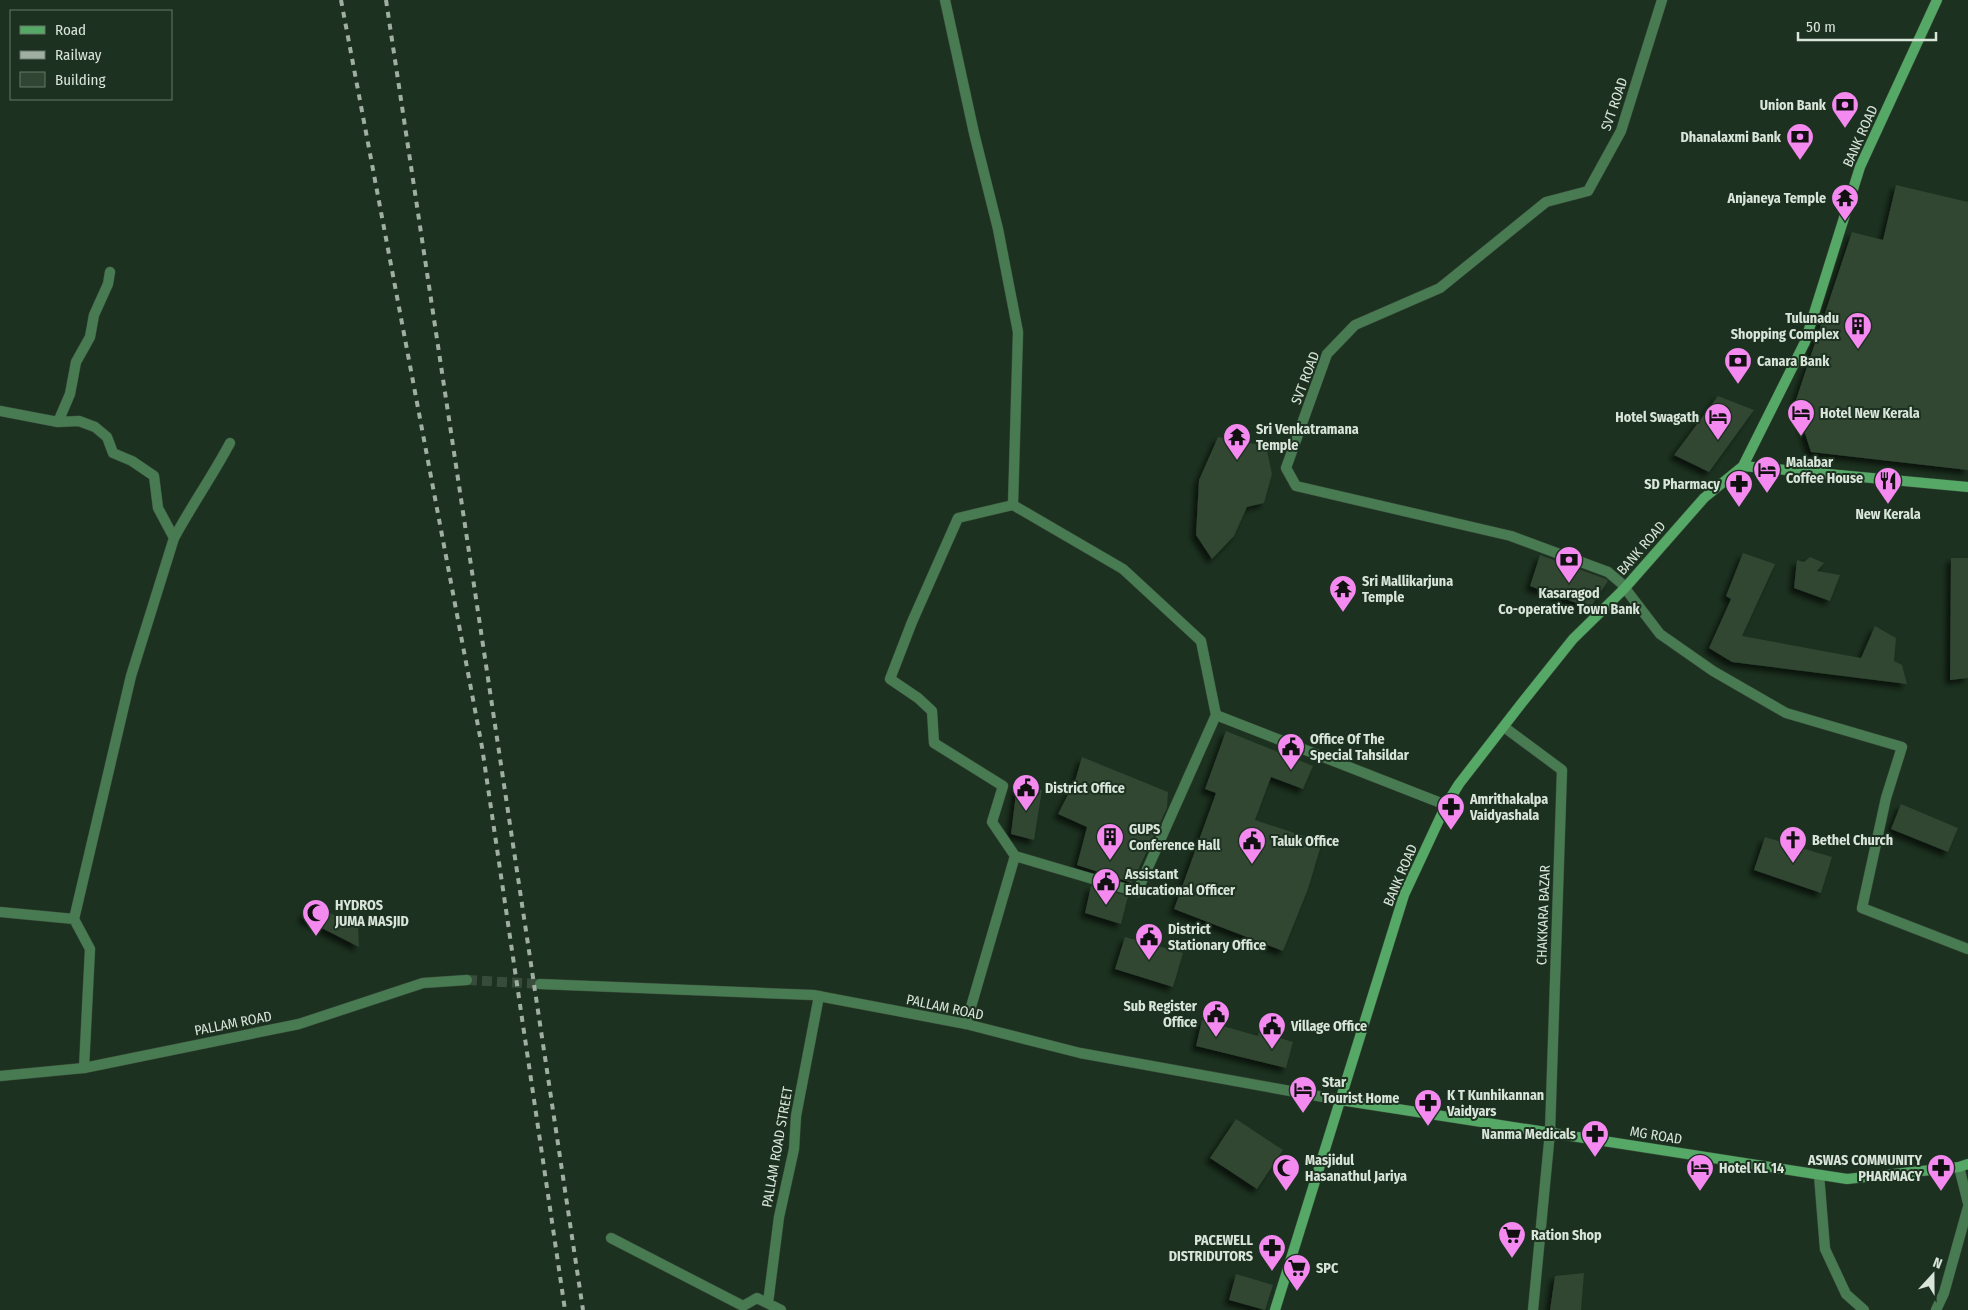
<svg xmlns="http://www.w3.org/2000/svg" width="1968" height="1310" font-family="'Fira Sans Condensed',sans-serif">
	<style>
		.building { fill: #304633; filter: url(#shadow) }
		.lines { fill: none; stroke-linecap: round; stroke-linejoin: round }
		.tertiary-tunnel { stroke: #384c3b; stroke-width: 10; stroke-dasharray: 10 5; stroke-linecap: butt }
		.minor-casing { stroke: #3a4e3d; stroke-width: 11 }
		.tertiary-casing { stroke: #3a4e3d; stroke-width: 11 }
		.secondary-casing { stroke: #3a4e3d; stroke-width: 11 }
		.minor { stroke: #497b52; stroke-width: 10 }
		.tertiary { stroke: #497b52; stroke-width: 10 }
		.secondary { stroke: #55a866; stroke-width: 10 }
		.rail { stroke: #a0afa2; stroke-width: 4; stroke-dasharray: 6 6; stroke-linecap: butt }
		.labels { text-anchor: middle; stroke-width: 4; stroke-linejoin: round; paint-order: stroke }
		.street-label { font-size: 14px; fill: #d9e5da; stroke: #1c311f }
		.poi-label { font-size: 14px; font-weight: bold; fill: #d9e5da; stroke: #1c311f; text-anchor: start }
	</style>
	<defs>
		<filter id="shadow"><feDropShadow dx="-4.5" dy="4.5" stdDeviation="2.5" flood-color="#0009"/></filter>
	</defs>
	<rect width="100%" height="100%" fill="#1c311f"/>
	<!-- building -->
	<path class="building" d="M1896,185L1968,202V470L1811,452L1795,403L1852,232L1883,240Z
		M1718,396L1754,410L1709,472L1674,455Z
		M1218,437L1266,446L1272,474L1264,503L1247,507L1234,536L1212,559L1196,535L1199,480Z
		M1743,553L1775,564L1742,636L1861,658L1875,626L1896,638L1894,661L1902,665L1907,684L1732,662L1709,648L1731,599L1726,596Z
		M1540,555L1606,579L1608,581L1590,608L1530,586Z
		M1810,557L1824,563L1817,571L1840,575L1830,601L1794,588L1797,560L1804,562Z
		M1951,558H1968V678L1950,680Z
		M1226,731L1313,766L1303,789L1271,777L1255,820L1322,842L1308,889L1283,951L1174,909L1216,793L1205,789Z
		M1082,757L1168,792L1167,808L1132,883L1077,865L1087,827L1058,814L1075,781Z
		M1017,785L1042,790L1034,840L1011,834Z
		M1901,804L1958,828L1948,852L1891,829Z
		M1765,837L1832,857L1821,893L1754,870Z
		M1091,886L1128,896L1121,924L1085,913Z
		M312,904L358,927L359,947L302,918Z
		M1125,937L1183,953L1173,987L1115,969Z
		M1202,1020L1258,1036L1259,1032L1293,1042L1286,1068L1196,1046Z
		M1236,1119L1283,1150L1257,1189L1210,1158Z
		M1584,1273L1581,1310H1550L1555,1276Z
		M1236,1274L1273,1285L1265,1310L1229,1300Z"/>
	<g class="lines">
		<!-- tertiary-tunnel -->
		<path class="tertiary-tunnel" d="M467,980L540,984"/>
		<defs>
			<path id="minor" d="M945,0L974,133L998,229L1018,332L1013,505L1123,569L1201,641L1216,715
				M1662,0L1621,131L1588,191L1546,202L1440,288L1355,325L1327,354L1286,468L1296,486L1511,536L1608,572L1621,583L1660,634L1713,671L1786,713L1902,747L1886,798L1862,908L1968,949
				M0,411L58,422L79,421L95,427L107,437L113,453L132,461L154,476L158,508L174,538C192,505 213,475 230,443
				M58,422L70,394L76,362L90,337L94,315L108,284L110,272
				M1013,505L958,518L912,622L890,679L918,698L932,711L934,743L1003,786L992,822L1015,856
				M0,912L74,919L90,949L84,1068
				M74,919L131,676L174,538
				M966,1024L1015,856L1137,892L1216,715L1446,805
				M1959,1167L1968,1203
				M611,1238L743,1306L757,1298L781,1310
				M768,1303L779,1217L794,1149L796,1116L819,996
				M1936,1310L1944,1293L1968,1207"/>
			<path id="tertiary" d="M1504,727L1562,770L1550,1132L1533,1310
				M540,984L813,995L966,1024L1080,1053L1340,1100
				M0,1076L84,1068L299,1024L423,983L467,980
				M1819,1175L1825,1249L1846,1294L1864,1310"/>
			<path id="secondary" d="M1743,466L1968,487
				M1340,1100L1847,1179L1959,1167L1968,1164
				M1275,1310L1404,895L1446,805L1459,784L1521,704L1573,639L1624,589L1704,498L1743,466L1805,342L1860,167L1937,0"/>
		</defs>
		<!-- minor casing -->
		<use href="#minor" class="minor-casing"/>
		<!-- tertiary casing -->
		<use href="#tertiary" class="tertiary-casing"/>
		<!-- secondary casing -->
		<use href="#secondary" class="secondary-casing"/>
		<!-- minor -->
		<use href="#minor" class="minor"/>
		<!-- tertiary -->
		<use href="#tertiary" class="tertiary"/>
		<!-- secondary -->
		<use href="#secondary" class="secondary"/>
		<!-- rail -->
		<path class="rail" d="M341,0L482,747L565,1310
			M386,0L583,1310"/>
	</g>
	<!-- icons -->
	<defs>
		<symbol id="bank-pin" viewBox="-11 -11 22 30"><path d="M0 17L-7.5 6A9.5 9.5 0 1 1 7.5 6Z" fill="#f489f0" stroke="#1c311f"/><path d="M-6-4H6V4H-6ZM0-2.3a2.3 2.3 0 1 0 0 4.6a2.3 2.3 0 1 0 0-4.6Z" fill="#111"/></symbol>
		<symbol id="temple-pin" viewBox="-11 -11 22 30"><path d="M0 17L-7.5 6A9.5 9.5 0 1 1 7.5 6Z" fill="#f489f0" stroke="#1c311f"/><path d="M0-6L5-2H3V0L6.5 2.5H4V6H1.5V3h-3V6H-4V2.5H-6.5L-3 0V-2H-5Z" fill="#111"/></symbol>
		<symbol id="building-pin" viewBox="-11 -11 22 30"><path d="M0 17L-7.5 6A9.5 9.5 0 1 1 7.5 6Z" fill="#f489f0" stroke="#1c311f"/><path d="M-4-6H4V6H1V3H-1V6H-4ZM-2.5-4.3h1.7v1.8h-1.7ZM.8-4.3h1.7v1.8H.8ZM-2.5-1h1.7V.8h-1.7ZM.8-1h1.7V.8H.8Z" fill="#111"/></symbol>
		<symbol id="hotel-pin" viewBox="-11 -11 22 30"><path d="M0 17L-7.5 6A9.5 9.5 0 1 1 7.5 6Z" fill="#f489f0" stroke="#1c311f"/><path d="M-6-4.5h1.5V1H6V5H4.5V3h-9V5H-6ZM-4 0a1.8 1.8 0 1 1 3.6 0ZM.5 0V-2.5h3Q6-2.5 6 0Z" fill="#111"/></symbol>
		<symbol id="restaurant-pin" viewBox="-11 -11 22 30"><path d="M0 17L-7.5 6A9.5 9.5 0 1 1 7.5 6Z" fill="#f489f0" stroke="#1c311f"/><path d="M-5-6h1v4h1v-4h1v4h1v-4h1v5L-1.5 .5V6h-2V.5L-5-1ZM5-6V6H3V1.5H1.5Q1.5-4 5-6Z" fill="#111"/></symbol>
		<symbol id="pharmacy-pin" viewBox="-11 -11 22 30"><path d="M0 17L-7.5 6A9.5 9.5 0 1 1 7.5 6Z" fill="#f489f0" stroke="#1c311f"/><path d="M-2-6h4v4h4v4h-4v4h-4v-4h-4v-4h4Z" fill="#111"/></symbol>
		<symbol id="civic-pin" viewBox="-11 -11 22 30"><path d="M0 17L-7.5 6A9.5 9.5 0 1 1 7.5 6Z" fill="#f489f0" stroke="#1c311f"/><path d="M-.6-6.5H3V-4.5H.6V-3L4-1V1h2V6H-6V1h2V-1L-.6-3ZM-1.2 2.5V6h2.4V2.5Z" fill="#111"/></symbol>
		<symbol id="church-pin" viewBox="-11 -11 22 30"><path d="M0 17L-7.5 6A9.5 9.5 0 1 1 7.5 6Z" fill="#f489f0" stroke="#1c311f"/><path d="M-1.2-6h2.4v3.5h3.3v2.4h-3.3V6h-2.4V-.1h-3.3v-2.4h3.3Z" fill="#111"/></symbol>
		<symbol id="mosque-pin" viewBox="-11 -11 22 30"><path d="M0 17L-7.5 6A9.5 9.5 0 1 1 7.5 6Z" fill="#f489f0" stroke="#1c311f"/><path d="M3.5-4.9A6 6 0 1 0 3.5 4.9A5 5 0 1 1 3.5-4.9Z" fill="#111"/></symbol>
		<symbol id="supermarket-pin" viewBox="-11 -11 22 30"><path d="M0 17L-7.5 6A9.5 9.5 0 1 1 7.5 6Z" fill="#f489f0" stroke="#1c311f"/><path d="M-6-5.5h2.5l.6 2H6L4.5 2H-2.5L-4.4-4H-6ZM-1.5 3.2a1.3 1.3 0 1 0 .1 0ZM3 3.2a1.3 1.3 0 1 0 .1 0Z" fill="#111"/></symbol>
	</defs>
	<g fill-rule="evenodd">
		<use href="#bank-pin" x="1829" y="89" width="32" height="43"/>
		<use href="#bank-pin" x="1784" y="121" width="32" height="43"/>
		<use href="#temple-pin" x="1829" y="182" width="32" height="43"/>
		<use href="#building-pin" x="1842" y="310" width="32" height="43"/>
		<use href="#bank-pin" x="1722" y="345" width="32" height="43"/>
		<use href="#hotel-pin" x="1785" y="397" width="32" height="43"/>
		<use href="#hotel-pin" x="1702" y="401" width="32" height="43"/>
		<use href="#temple-pin" x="1221" y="421" width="32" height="43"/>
		<use href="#hotel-pin" x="1751" y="454" width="32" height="43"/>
		<use href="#restaurant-pin" x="1872" y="465" width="32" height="43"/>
		<use href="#pharmacy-pin" x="1723" y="468" width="32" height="43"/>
		<use href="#bank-pin" x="1553" y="544" width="32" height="43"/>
		<use href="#temple-pin" x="1327" y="573" width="32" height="43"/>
		<use href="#civic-pin" x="1275" y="731" width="32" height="43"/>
		<use href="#civic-pin" x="1010" y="772" width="32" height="43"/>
		<use href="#pharmacy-pin" x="1435" y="791" width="32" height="43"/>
		<use href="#building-pin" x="1094" y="821" width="32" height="43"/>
		<use href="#church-pin" x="1777" y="824" width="32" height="43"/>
		<use href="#civic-pin" x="1236" y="825" width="32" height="43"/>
		<use href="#civic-pin" x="1090" y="866" width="32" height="43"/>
		<use href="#mosque-pin" x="300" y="897" width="32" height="43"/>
		<use href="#civic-pin" x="1133" y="921" width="32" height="43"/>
		<use href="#civic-pin" x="1200" y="998" width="32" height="43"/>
		<use href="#civic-pin" x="1256" y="1010" width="32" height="43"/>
		<use href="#hotel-pin" x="1287" y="1074" width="32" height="43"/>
		<use href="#pharmacy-pin" x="1412" y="1087" width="32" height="43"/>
		<use href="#pharmacy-pin" x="1579" y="1118" width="32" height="43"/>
		<use href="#mosque-pin" x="1270" y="1152" width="32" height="43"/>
		<use href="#hotel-pin" x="1684" y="1152" width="32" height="43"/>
		<use href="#pharmacy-pin" x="1925" y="1152" width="32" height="43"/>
		<use href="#supermarket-pin" x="1496" y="1219" width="32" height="43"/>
		<use href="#pharmacy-pin" x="1256" y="1232" width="32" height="43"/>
		<use href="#supermarket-pin" x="1281" y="1252" width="32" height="43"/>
	</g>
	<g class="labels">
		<!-- street labels -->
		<g class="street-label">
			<text transform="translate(1614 104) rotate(-71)" y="5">SVT ROAD</text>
			<text transform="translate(1860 136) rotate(-66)" y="5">BANK ROAD</text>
			<text transform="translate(1305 378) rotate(-69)" y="5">SVT ROAD</text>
			<text transform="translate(1641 548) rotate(-49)" y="5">BANK ROAD</text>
			<text transform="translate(1400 875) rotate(-67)" y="5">BANK ROAD</text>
			<text transform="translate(1543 915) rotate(-88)" y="5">CHAKKARA BAZAR</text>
			<text transform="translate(945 1007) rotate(12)" y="5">PALLAM ROAD</text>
			<text transform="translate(233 1023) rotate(-11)" y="5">PALLAM ROAD</text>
			<text transform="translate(1656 1135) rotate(9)" y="5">MG ROAD</text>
			<text transform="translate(777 1147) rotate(-80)" y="5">PALLAM ROAD STREET</text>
		</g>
		<!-- poi labels -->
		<g class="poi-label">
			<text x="1826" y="110" text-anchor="end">Union Bank</text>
			<text x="1781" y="142" text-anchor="end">Dhanalaxmi Bank</text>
			<text x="1826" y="203" text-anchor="end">Anjaneya Temple</text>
			<text x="1839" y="323" text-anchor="end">Tulunadu<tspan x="1839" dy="16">Shopping Complex</tspan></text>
			<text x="1757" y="366">Canara Bank</text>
			<text x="1820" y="418">Hotel New Kerala</text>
			<text x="1699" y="422" text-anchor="end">Hotel Swagath</text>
			<text x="1256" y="434">Sri Venkatramana<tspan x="1256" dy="16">Temple</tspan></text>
			<text x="1786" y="467">Malabar<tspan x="1786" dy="16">Coffee House</tspan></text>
			<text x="1720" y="489" text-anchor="end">SD Pharmacy</text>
			<text x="1888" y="519" text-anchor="middle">New Kerala</text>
			<text x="1362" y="586">Sri Mallikarjuna<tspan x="1362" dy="16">Temple</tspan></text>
			<text x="1569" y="598" text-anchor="middle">Kasaragod<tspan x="1569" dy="16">Co-operative Town Bank</tspan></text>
			<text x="1310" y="744">Office Of The<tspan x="1310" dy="16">Special Tahsildar</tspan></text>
			<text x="1045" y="793">District Office</text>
			<text x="1470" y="804">Amrithakalpa<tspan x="1470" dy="16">Vaidyashala</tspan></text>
			<text x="1129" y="834">GUPS<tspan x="1129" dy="16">Conference Hall</tspan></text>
			<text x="1812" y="845">Bethel Church</text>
			<text x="1271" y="846">Taluk Office</text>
			<text x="1125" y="879">Assistant<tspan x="1125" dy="16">Educational Officer</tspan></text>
			<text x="335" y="910">HYDROS<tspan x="335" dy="16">JUMA MASJID</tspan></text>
			<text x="1168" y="934">District<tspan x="1168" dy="16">Stationary Office</tspan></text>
			<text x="1197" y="1011" text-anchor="end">Sub Register<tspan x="1197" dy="16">Office</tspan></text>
			<text x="1291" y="1031">Village Office</text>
			<text x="1322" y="1087">Star<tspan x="1322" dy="16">Tourist Home</tspan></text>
			<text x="1447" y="1100">K T Kunhikannan<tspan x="1447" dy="16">Vaidyars</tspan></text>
			<text x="1576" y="1139" text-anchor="end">Nanma Medicals</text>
			<text x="1305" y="1165">Masjidul<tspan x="1305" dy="16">Hasanathul Jariya</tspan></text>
			<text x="1922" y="1165" text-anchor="end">ASWAS COMMUNITY<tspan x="1922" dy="16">PHARMACY</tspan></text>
			<text x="1719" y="1173">Hotel KL 14</text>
			<text x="1531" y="1240">Ration Shop</text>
			<text x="1253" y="1245" text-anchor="end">PACEWELL<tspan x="1253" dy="16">DISTRIDUTORS</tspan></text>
			<text x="1316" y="1273">SPC</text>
		</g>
	</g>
	<!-- legend -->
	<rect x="10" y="10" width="162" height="90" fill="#1c311f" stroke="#68796a"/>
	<rect x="20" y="26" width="25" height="8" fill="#55a866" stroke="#68796a"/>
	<text x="55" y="35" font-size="15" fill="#d9e5da">Road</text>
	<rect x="20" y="51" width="25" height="8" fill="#a0afa2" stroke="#68796a"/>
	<text x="55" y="60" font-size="15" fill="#d9e5da">Railway</text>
	<rect x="20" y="72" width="25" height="15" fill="#304633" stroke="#68796a"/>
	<text x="55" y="85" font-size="15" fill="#d9e5da">Building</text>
	<!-- north arrow -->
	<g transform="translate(1933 1275) rotate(21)" stroke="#1c311f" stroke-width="4" paint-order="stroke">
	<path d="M0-4L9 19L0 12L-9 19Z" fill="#d9e5da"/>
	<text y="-8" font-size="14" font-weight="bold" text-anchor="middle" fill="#d9e5da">N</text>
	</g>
	<!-- scale -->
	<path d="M1798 32v8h138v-8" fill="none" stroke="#d9e5da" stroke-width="2.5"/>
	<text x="1806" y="32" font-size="15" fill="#d9e5da" stroke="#1c311f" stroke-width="4" paint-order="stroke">50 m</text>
</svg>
